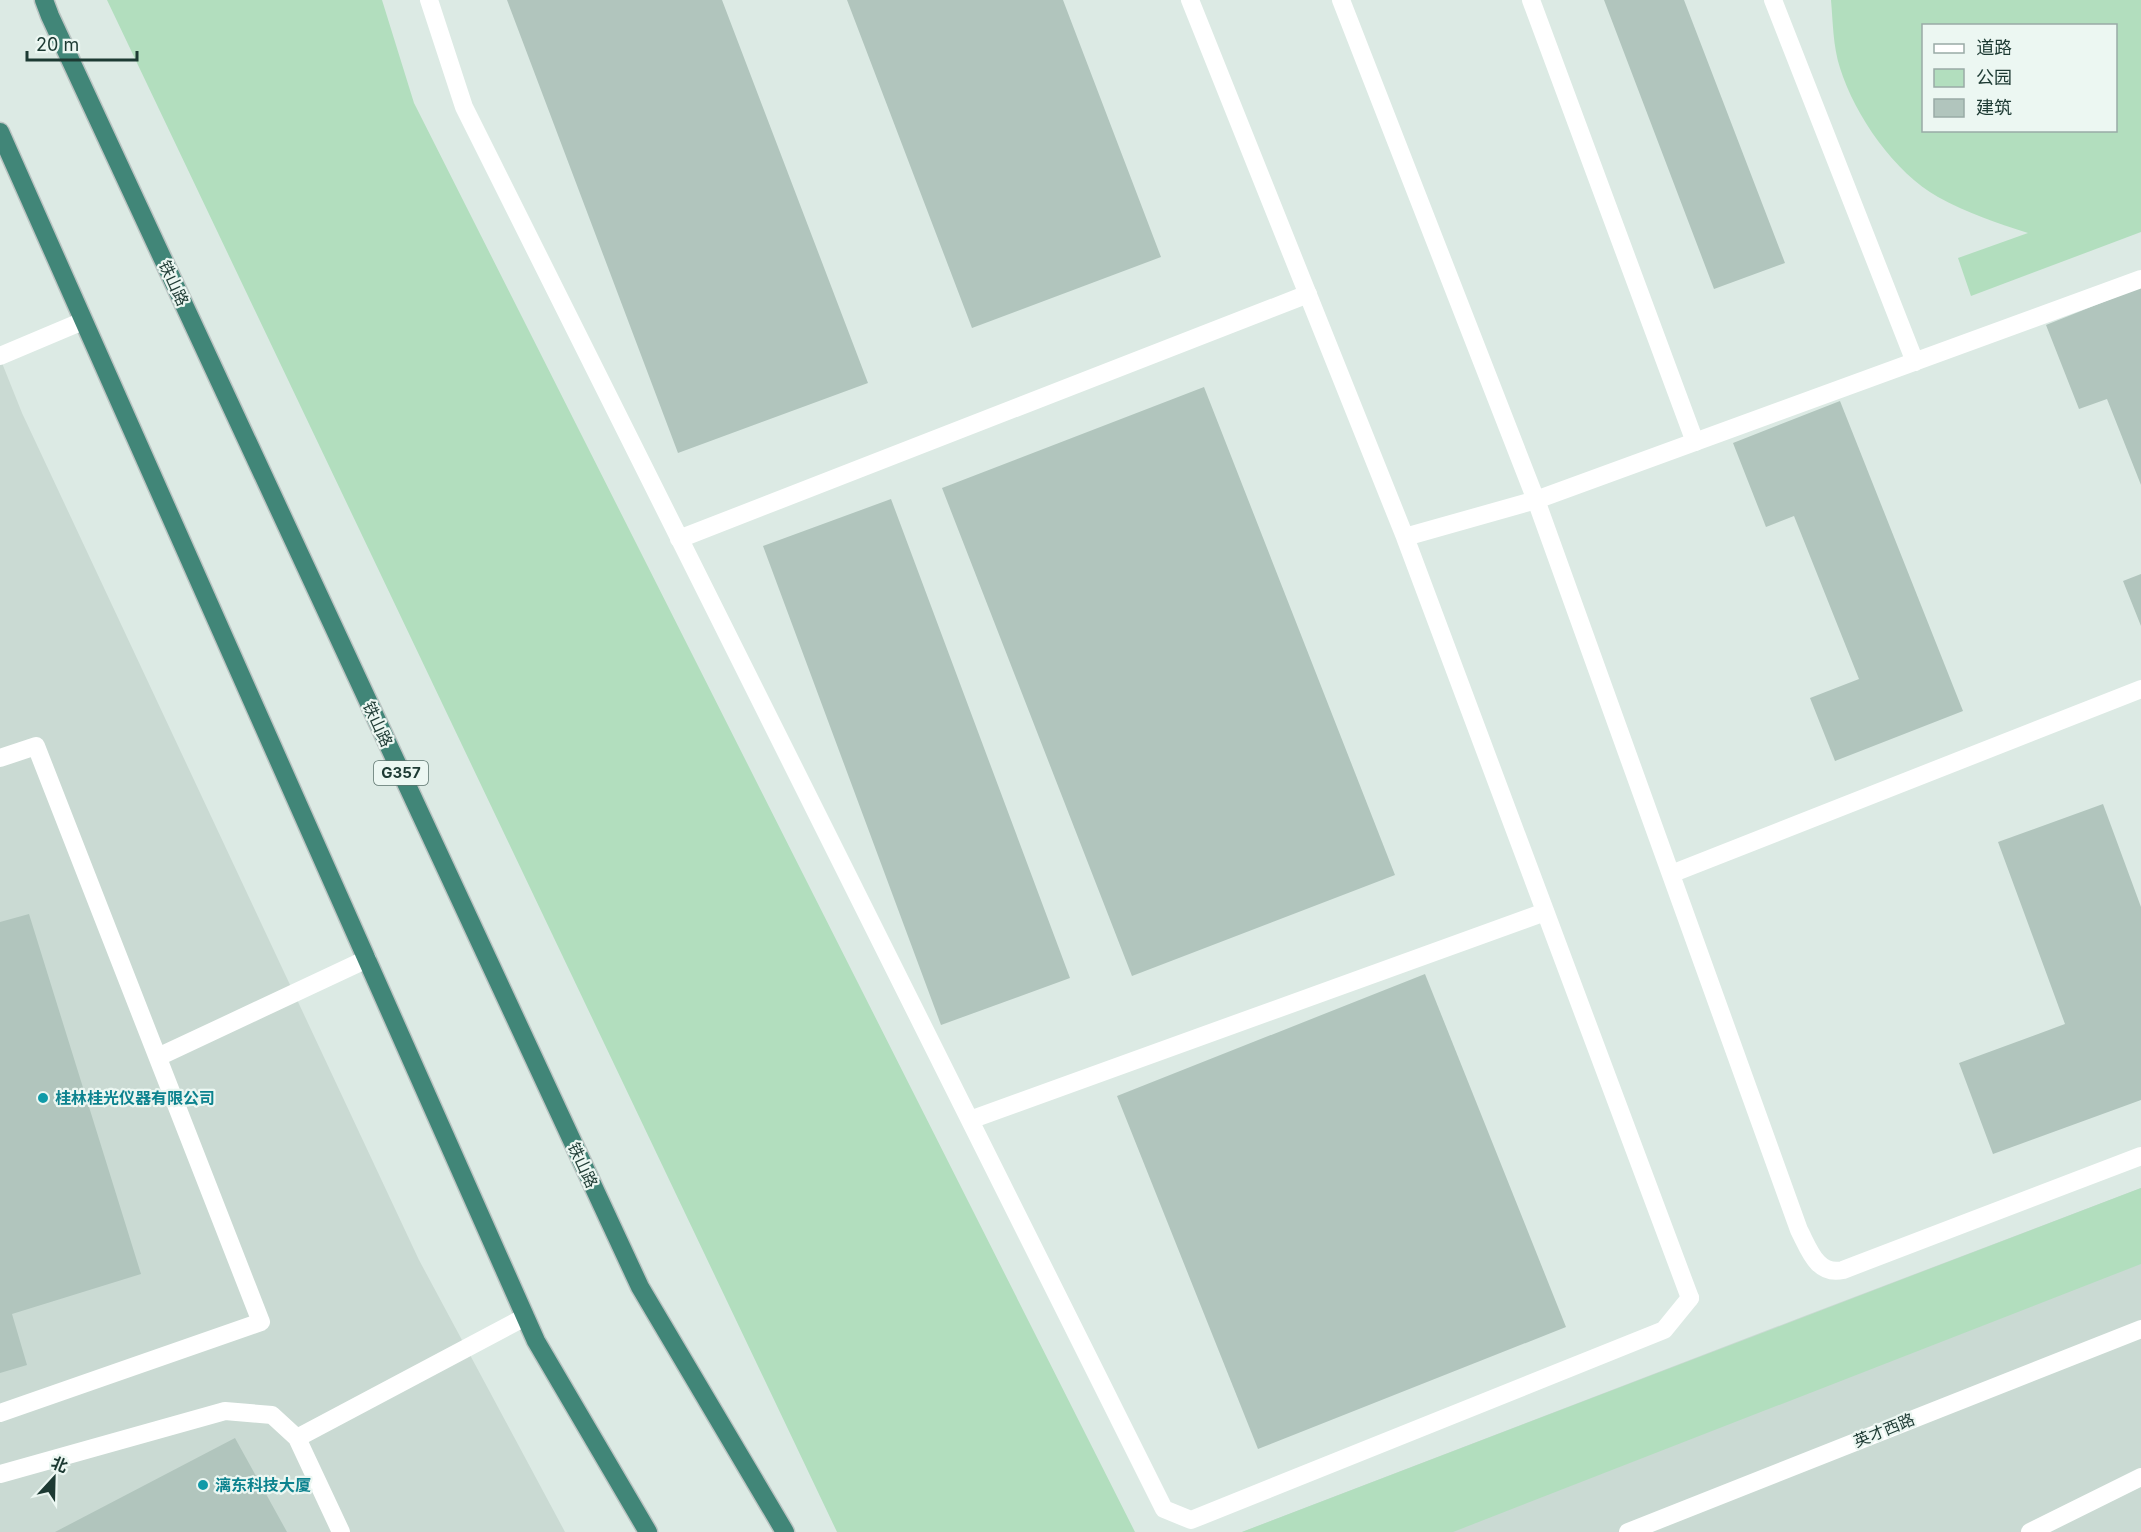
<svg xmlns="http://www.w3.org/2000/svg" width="2141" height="1532" font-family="Inter,'Noto Sans SC',sans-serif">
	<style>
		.built { fill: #cadad3 }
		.green { fill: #b2debe; fill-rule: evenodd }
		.building { fill: #b1c5bd }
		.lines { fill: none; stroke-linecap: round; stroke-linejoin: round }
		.trunk-casing { stroke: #bbc4c2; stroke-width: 21 }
		.service { stroke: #fff; stroke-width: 18 }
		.minor { stroke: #fff; stroke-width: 18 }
		.tertiary { stroke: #fff; stroke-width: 18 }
		.trunk { stroke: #418678; stroke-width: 18 }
		.culture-dot { fill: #0f9aa8; stroke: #ecf7f2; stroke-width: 2 }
		.labels { text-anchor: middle; stroke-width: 4.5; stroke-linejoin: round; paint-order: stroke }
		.shield { fill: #ecf7f2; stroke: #5b736c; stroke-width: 1.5 }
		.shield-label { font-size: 15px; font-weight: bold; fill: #1d3a33 }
		.street-label { font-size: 16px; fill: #1d3a33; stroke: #ecf7f2 }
		.culture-label { font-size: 16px; font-weight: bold; fill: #0d838f; stroke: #ecf7f2; text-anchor: start }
	</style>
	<rect width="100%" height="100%" fill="#dceae4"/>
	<!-- built -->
	<path class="built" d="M0,358L22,413L419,1260L565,1532H0Z
		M2141,1188V1532H1242L1807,1315Z"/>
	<!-- green -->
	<path class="green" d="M107,0H382L414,103L1135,1532H837Z
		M1831,0H2141V232L1971,296L1958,258L2028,233C1997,223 1967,213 1938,197C1895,173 1855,116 1840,68C1833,46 1833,23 1831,0ZM1924,26H2116V130H1924Z
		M2141,1188V1264L1453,1532H1242Z"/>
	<!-- building -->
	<path class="building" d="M507,0H722L868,383L678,453Z
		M847,0H1063L1161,257L972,328Z
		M1604,0H1684L1785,263L1714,289Z
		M2141,287V485L2107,399L2079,409L2046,325Z
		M1204,387L1395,875L1132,976L942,488Z
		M1840,401L1963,711L1835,761L1810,698L1859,679L1794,516L1766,527L1733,443Z
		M891,499L1070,978L941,1025L763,546Z
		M2141,574V626L2123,581Z
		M2103,804L2141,907V1100L1993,1154L1959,1063L2065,1024L1998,842Z
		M29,914L141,1274L12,1314L27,1365L0,1373V922Z
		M1425,974L1566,1327L1258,1449L1117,1096Z
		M235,1438L287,1532H55Z"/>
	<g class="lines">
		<defs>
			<path id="trunk" d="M44,0L50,16L640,1287L785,1532
				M0,132L536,1341L648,1532"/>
		</defs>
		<!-- trunk casing -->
		<use href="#trunk" class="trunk-casing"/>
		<!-- service -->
		<path class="service" d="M429,0L464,107L1164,1509L1191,1520L1664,1330L1690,1298
			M1341,0L1536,500L1799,1230C1809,1249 1817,1276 1843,1270L2141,1156
			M1531,0L1695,442
			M1773,0L1915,362
			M679,539L1308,294
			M0,758L36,746L261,1322L0,1413
			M1671,874L2141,689
			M158,1057L367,959
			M970,1120L1545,912
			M297,1438L341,1532
			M0,1474L225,1411L272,1415L297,1438L525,1317"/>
		<!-- minor -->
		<path class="minor" d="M1190,0L1405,537L1690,1298
			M0,356L83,321
			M1405,537L1536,500L2141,279
			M2030,1532L2141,1477"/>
		<!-- tertiary -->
		<path class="tertiary" d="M1628,1532L2141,1329"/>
		<!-- trunk -->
		<use href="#trunk" class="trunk"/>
	</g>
	<!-- markers -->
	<g class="culture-dot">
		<circle cx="43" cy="1098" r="6"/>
		<circle cx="203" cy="1485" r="6"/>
	</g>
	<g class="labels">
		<!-- shield labels -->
		<rect class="shield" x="374" y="761" width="54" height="24" rx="4.5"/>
		<g class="shield-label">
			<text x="401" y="778">G357</text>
		</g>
		<!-- street labels -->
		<g class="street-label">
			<text transform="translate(174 283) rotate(65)" y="6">铁山路</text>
			<text transform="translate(378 724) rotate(65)" y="6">铁山路</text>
			<text transform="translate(583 1165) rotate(65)" y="6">铁山路</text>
			<text transform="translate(1884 1430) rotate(-22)" y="6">英才西路</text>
		</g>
		<!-- culture labels -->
		<g class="culture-label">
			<text x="55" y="1104">桂林桂光仪器有限公司</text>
			<text x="215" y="1491">漓东科技大厦</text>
		</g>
	</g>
	<!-- legend -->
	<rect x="1922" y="24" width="195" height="108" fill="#ecf7f2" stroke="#99aba6" stroke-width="1.5"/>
	<rect x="1934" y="44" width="30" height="9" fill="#ffffff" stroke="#99aba6" stroke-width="1.5"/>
	<text x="1976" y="54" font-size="18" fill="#1d3a33">道路</text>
	<rect x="1934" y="69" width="30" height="18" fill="#b2debe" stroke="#99aba6" stroke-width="1.5"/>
	<text x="1976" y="84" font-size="18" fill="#1d3a33">公园</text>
	<rect x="1934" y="99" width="30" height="18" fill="#b1c5bd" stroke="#99aba6" stroke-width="1.5"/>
	<text x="1976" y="114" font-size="18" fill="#1d3a33">建筑</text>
	<!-- north arrow -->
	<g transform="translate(54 1478) rotate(22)" stroke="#ecf7f2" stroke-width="4.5" paint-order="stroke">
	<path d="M0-4.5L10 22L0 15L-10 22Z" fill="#1d3a33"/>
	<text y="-9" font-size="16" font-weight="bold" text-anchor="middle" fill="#1d3a33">北</text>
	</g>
	<!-- scale -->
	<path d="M27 51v9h110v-9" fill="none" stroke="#1d3a33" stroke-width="3"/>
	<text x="36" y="51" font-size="18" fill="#1d3a33" stroke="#ecf7f2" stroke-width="4.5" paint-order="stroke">20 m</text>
</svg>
